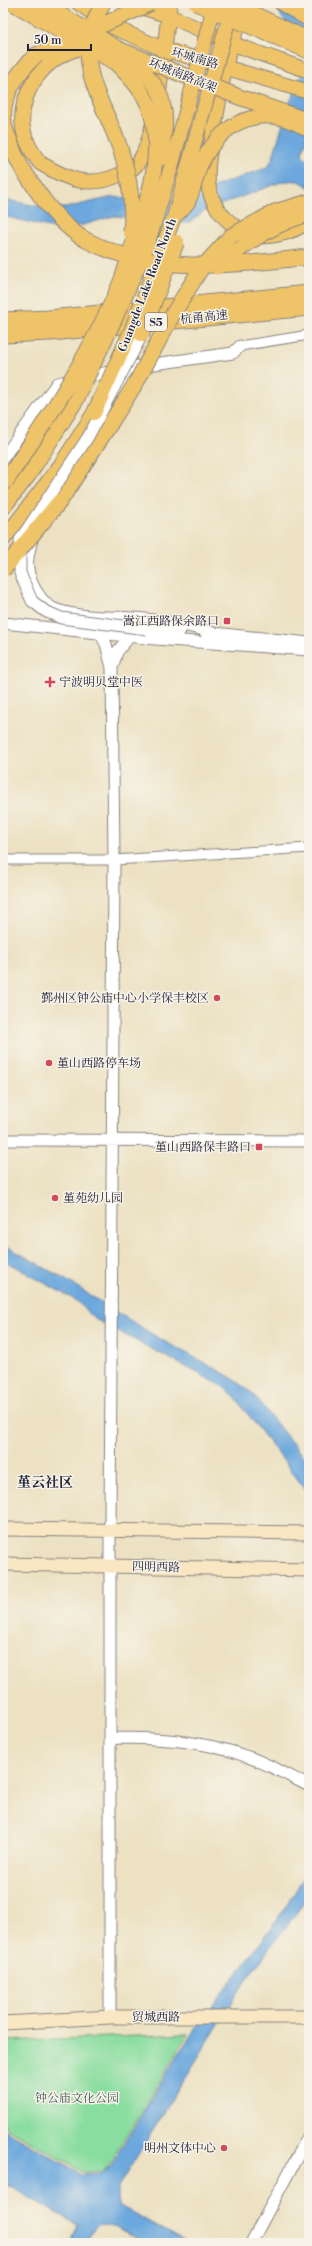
<svg xmlns="http://www.w3.org/2000/svg" width="312" height="2246" font-family="'Libre Bodoni','Noto Serif SC',serif">
	<style>
		.green { fill: #89dd9f; stroke: #56806d }
		.water { fill: #6ca8dd; stroke: #47658c }
		.lines { fill: none; stroke-linecap: round; stroke-linejoin: round }
		.minor-casing { stroke: #87827e; stroke-width: 11 }
		.tertiary-casing { stroke: #87827e; stroke-width: 13 }
		.secondary-casing { stroke: #87827e; stroke-width: 15 }
		.primary-casing { stroke: #87827e; stroke-width: 16 }
		.trunk-casing { stroke: #87827e; stroke-width: 17 }
		.motorway-casing { stroke: #87827e; stroke-width: 19 }
		.minor { stroke: #fff; stroke-width: 9 }
		.tertiary { stroke: #fff; stroke-width: 11 }
		.secondary { stroke: #f9e7c3; stroke-width: 13 }
		.primary { stroke: #efc469; stroke-width: 14 }
		.trunk { stroke: #efc469; stroke-width: 15 }
		.motorway { stroke: #efc469; stroke-width: 17 }
		.tertiary-bridge-casing { stroke: #87827e; stroke-width: 13; stroke-linecap: butt }
		.primary-bridge-casing { stroke: #87827e; stroke-width: 16; stroke-linecap: butt }
		.trunk-bridge-casing { stroke: #87827e; stroke-width: 17; stroke-linecap: butt }
		.tertiary-bridge { stroke: #fff; stroke-width: 11 }
		.primary-bridge { stroke: #efc469; stroke-width: 14 }
		.trunk-bridge { stroke: #efc469; stroke-width: 15 }
		.poi-dot { fill: #d1495b; stroke: #f7f3e8; stroke-width: 1.5 }
		.labels { text-anchor: middle; stroke-width: 3; stroke-linejoin: round; paint-order: stroke }
		.shield { fill: #f7f3e8; stroke: #62616f; stroke-width: 1 }
		.shield-label { font-size: 11px; font-weight: bold; fill: #22223b }
		.street-label { font-size: 12px; fill: #22223b; stroke: #f7f3e8 }
		.poi-label { font-size: 12px; fill: #22223b; stroke: #f7f3e8; text-anchor: end }
		.park-label { font-size: 12px; fill: #415a59; stroke: #f7f3e8 }
		.quarter-label { font-size: 14px; font-weight: bold; fill: #22223b; stroke: #f7f3e8 }
	</style>
	<rect width="100%" height="100%" fill="#f7f3e8"/>
	<filter id="ink" filterUnits="userSpaceOnUse"><feTurbulence type="fractalNoise" baseFrequency=".025" numOctaves="2"/><feDisplacementMap in="SourceGraphic" scale="8" xChannelSelector="R" yChannelSelector="G"/><feConvolveMatrix kernelMatrix="1 2 1 2 8 2 1 2 1" color-interpolation-filters="sRGB"/></filter>
	<filter id="wash" filterUnits="userSpaceOnUse"><feTurbulence type="fractalNoise" baseFrequency=".012" numOctaves="4" result="noise"/><feDisplacementMap in="SourceGraphic" scale="16" xChannelSelector="R" yChannelSelector="G"/><feGaussianBlur stdDeviation="0.9" result="paint"/><feColorMatrix in="noise" values="0 0 0 0 0 0 0 0 0 0 0 0 0 0 0 0 0 1.4 0 .05"/><feComposite in="paint" operator="in"/></filter>
	<g filter="url(#wash)">
		<rect width="100%" height="100%" fill="#ece1c2"/>
		<!-- green -->
		<path class="green" d="M188,2034L107,2168L102,2171L84,2172L3,2126V2041Z"/>
		<!-- water -->
		<path class="water" d="M277,6L309,26V128L302,154L309,161V188C300,179 293,180 281,182L204,211L192,221L185,223L114,216L83,225L57,229L3,216V199L36,206L65,208L113,197L189,204L202,191L266,168L272,160L288,107L308,59V54L281,16Z
			M3,1244L66,1280L160,1339L229,1376L252,1393L309,1464V1494L233,1395L222,1386L93,1318L77,1301L3,1260Z
			M309,1867V1896L246,1980L118,2187V2200L120,2206L188,2243H145L114,2226L99,2224L90,2233L84,2243H71L78,2225L3,2183V2129L82,2174L102,2173L110,2167C136,2124 161,2080 189,2038C228,1981 277,1929 309,1867Z"/>
	</g>
	<g filter="url(#ink)">
		<g class="lines">
			<defs>
				<path id="minor" d="M240,346L309,335
					M3,860H114L309,848"/>
				<path id="tertiary" d="M140,366L233,353L240,346
					M3,458L57,383L137,366L94,435
					M33,536C30,547 26,559 28,569C30,584 42,605 57,610C85,619 117,616 145,619C168,621 190,626 211,632
					M3,623L155,639L309,650
					M147,629L180,631
					M205,632L309,643
					M100,633L106,644L112,668L117,652L130,636
					M3,1140L309,1141
					M110,1738C158,1738 203,1740 248,1757C269,1764 289,1776 309,1786
					M110,2017V1532L114,860L112,668
					M251,2243L309,2135"/>
				<path id="secondary" d="M3,1529L309,1533
					M3,1564L309,1570
					M3,2023L110,2017H309"/>
				<path id="primary" d="M78,3L113,27L163,49L309,92
					M128,3L167,15L233,44L309,71
					M242,10C237,29 229,49 225,68C221,88 218,108 214,128C211,145 206,164 208,182C210,205 226,223 246,233C265,241 293,233 309,221
					M158,100L170,3
					M40,163C67,179 88,189 119,175C123,173 129,171 133,168C145,158 149,138 153,124
					M3,508L29,475L76,401
					M3,540L60,466L94,413"/>
				<path id="trunk" d="M282,3L309,19
					M60,501L110,424"/>
				<path id="motorway" d="M3,321L49,319L309,294
					M3,334L50,332L309,307"/>
			</defs>
			<!-- minor casing -->
			<use href="#minor" class="minor-casing"/>
			<!-- tertiary casing -->
			<use href="#tertiary" class="tertiary-casing"/>
			<!-- secondary casing -->
			<use href="#secondary" class="secondary-casing"/>
			<!-- primary casing -->
			<use href="#primary" class="primary-casing"/>
			<!-- trunk casing -->
			<use href="#trunk" class="trunk-casing"/>
			<!-- motorway casing -->
			<use href="#motorway" class="motorway-casing"/>
			<!-- minor -->
			<use href="#minor" class="minor"/>
			<!-- tertiary -->
			<use href="#tertiary" class="tertiary"/>
			<!-- secondary -->
			<use href="#secondary" class="secondary"/>
			<!-- primary -->
			<use href="#primary" class="primary"/>
			<!-- trunk -->
			<use href="#trunk" class="trunk"/>
			<!-- motorway -->
			<use href="#motorway" class="motorway"/>
			<defs>
				<path id="tertiary-bridge" d="M142,335L88,437L20,540V573L32,601L45,611L61,618L147,629"/>
				<path id="primary-bridge" d="M40,163C33,153 25,142 23,128C16,87 57,41 100,48C115,51 129,60 140,69C151,79 160,89 163,104C168,121 163,141 161,158
					M175,216C180,211 187,206 189,200C195,188 196,173 202,162C225,117 266,103 309,130
					M142,335L177,242
					M76,401L115,319L147,246L172,164L215,3
					M94,413L131,331L174,217L232,7"/>
				<path id="trunk-bridge" d="M41,3L120,50L239,97L309,121
					M103,3C70,63 100,92 120,148C129,175 134,203 131,232
					M151,3L36,55C18,72 0,97 4,124C5,130 9,138 11,144C16,160 24,172 34,186C45,204 67,230 86,240C154,276 236,265 309,257
					M196,3L309,51
					M230,3L309,40
					M217,267C244,244 274,223 309,214
					M110,424L137,381L173,314L200,270L231,236L275,212L309,202
					M6,481C49,417 91,353 121,282C127,266 131,249 137,233C150,195 163,152 151,112C145,92 130,77 116,63L13,3
					M3,570L60,501"/>
			</defs>
			<!-- tertiary-bridge casing -->
			<use href="#tertiary-bridge" class="tertiary-bridge-casing"/>
			<!-- primary-bridge casing -->
			<use href="#primary-bridge" class="primary-bridge-casing"/>
			<!-- trunk-bridge casing -->
			<use href="#trunk-bridge" class="trunk-bridge-casing"/>
			<!-- tertiary-bridge -->
			<use href="#tertiary-bridge" class="tertiary-bridge"/>
			<!-- primary-bridge -->
			<use href="#primary-bridge" class="primary-bridge"/>
			<!-- trunk-bridge -->
			<use href="#trunk-bridge" class="trunk-bridge"/>
		</g>
	</g>
	<!-- markers -->
	<g class="poi-dot">
		<rect x="223" y="617" width="8" height="8" rx="2"/>
		<path d="M48 676h4v4h4v4h-4v4h-4v-4h-4v-4h4z"/>
		<circle cx="217" cy="998" r="4"/>
		<circle cx="49" cy="1063" r="4"/>
		<rect x="255" y="1143" width="8" height="8" rx="2"/>
		<circle cx="55" cy="1198" r="4"/>
		<circle cx="224" cy="2148" r="4"/>
	</g>
	<g class="labels">
		<!-- shield labels -->
		<rect class="shield" x="145" y="313" width="22" height="18" rx="3"/>
		<g class="shield-label">
			<text x="156" y="326">S5</text>
		</g>
		<!-- street labels -->
		<g class="street-label">
			<text transform="translate(195 58) rotate(16)" y="4">环城南路</text>
			<text transform="translate(183 75) rotate(22)" y="4">环城南路高架</text>
			<text transform="translate(147 285) rotate(-69)" y="4">Guangde Lake Road North</text>
			<text transform="translate(204 317) rotate(-6)" y="4">杭甬高速</text>
			<text transform="translate(156 1567) rotate(1)" y="4">四明西路</text>
			<text x="156" y="2021">贸城西路</text>
		</g>
		<!-- poi labels -->
		<g class="poi-label">
			<text x="219" y="625">嵩江西路保余路口</text>
			<text x="59" y="686" text-anchor="start">宁波明贝堂中医</text>
			<text x="209" y="1002">鄞州区钟公庙中心小学保丰校区</text>
			<text x="57" y="1067" text-anchor="start">堇山西路停车场</text>
			<text x="251" y="1151">堇山西路保丰路口</text>
			<text x="63" y="1202" text-anchor="start">堇苑幼儿园</text>
			<text x="216" y="2152">明州文体中心</text>
		</g>
		<!-- park labels -->
		<g class="park-label">
			<text x="77" y="2102">钟公庙文化公园</text>
		</g>
		<!-- quarter labels -->
		<g class="quarter-label">
			<text x="45" y="1487">堇云社区</text>
		</g>
	</g>
	<!-- margin -->
	<rect width="312" height="2246" fill="none" stroke="#f7f3e8" stroke-width="16"/>
	<!-- scale -->
	<path d="M28 44v6h63v-6" fill="none" stroke="#22223b" stroke-width="2"/>
	<text x="34" y="44" font-size="12" fill="#22223b" stroke="#f7f3e8" stroke-width="3" paint-order="stroke">50 m</text>
</svg>
